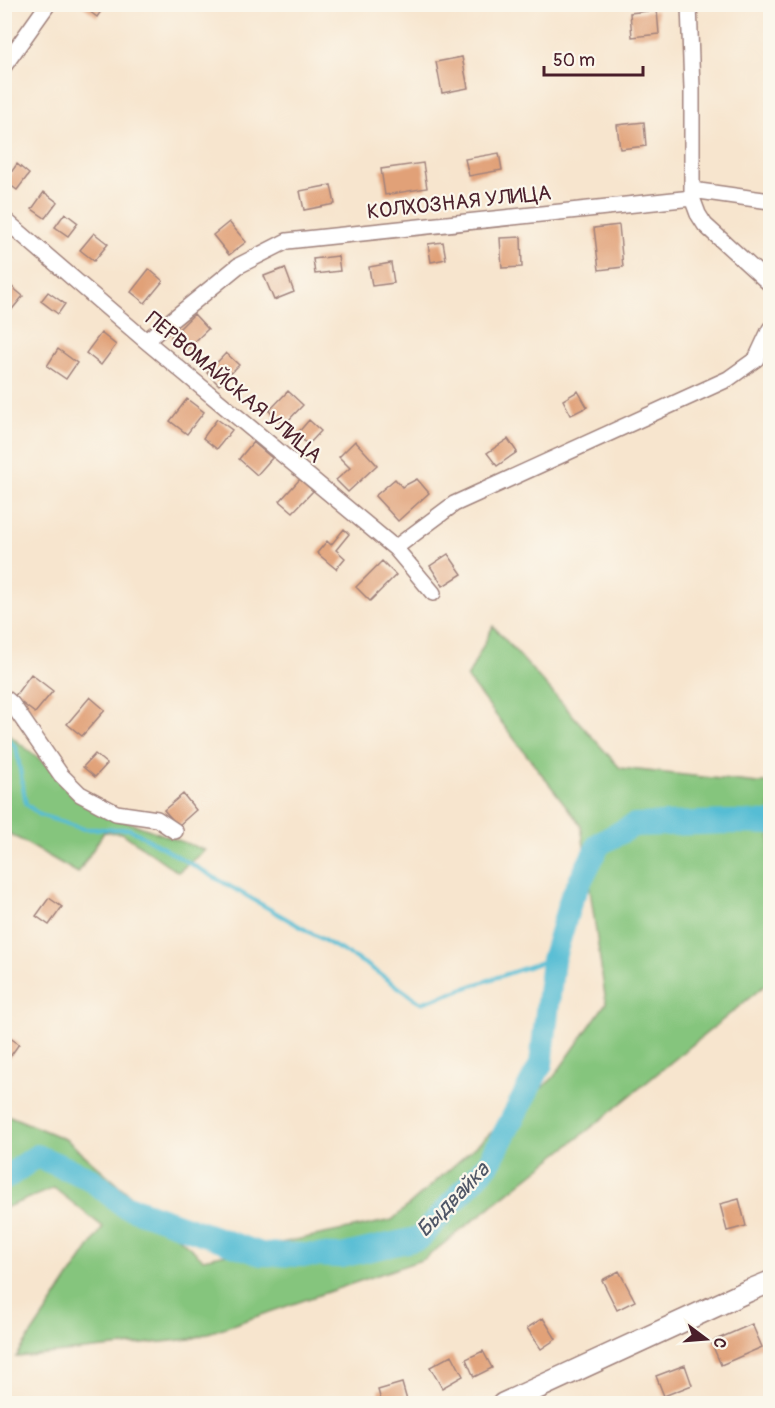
<svg xmlns="http://www.w3.org/2000/svg" width="775" height="1408" font-family="Pangolin,sans-serif">
	<style>
		.green { fill: #85c57d; stroke: #687254; stroke-width: 1.5 }
		.lines { fill: none; stroke-linecap: round; stroke-linejoin: round }
		.stream { stroke: #57bdd4; stroke-width: 4 }
		.river { stroke: #57bdd4; stroke-width: 24 }
		.building { fill: #e1a178 }
		.minor-casing { stroke: #a0827c; stroke-width: 18 }
		.secondary-casing { stroke: #a0827c; stroke-width: 24 }
		.minor { stroke: #fff; stroke-width: 15 }
		.secondary { stroke: #fff; stroke-width: 21 }
		.labels { text-anchor: middle; stroke-width: 4.5; stroke-linejoin: round; paint-order: stroke }
		.street-label { font-size: 21px; fill: #4a1f2b; stroke: #fbf7ec }
		.water-label { font-size: 22px; font-style: italic; fill: #4f5666; stroke: #fbf7ec }
	</style>
	<rect width="100%" height="100%" fill="#fbf7ec"/>
	<filter id="ink" filterUnits="userSpaceOnUse"><feTurbulence type="fractalNoise" baseFrequency=".0167" numOctaves="2"/><feDisplacementMap in="SourceGraphic" scale="12" xChannelSelector="R" yChannelSelector="G"/><feConvolveMatrix kernelMatrix="1 2 1 2 8 2 1 2 1" color-interpolation-filters="sRGB"/></filter>
	<filter id="wash" filterUnits="userSpaceOnUse"><feTurbulence type="fractalNoise" baseFrequency=".008" numOctaves="4" result="noise"/><feDisplacementMap in="SourceGraphic" scale="24" xChannelSelector="R" yChannelSelector="G"/><feGaussianBlur stdDeviation="1.35" result="paint"/><feColorMatrix in="noise" values="0 0 0 0 0 0 0 0 0 0 0 0 0 0 0 0 0 1.4 0 .05"/><feComposite in="paint" operator="in"/></filter>
	<g filter="url(#wash)">
		<rect width="100%" height="100%" fill="#f7e5ce"/>
		<!-- green -->
		<path class="green" d="M493,626L620,768L758,783H770V981L597,1123L424,1259L191,1339L16,1357L103,1227L54,1188L5,1208V1114L67,1140L203,1259L392,1220L553,1078L606,1003L581,825L467,678Z
			M4,731L112,816L205,850L178,872L122,833L104,832L78,873L5,831Z"/>
		<g class="lines">
			<!-- stream -->
			<path class="stream" d="M4,736L16,747L26,804L40,815L84,829H130L367,965L421,1003L554,958"/>
			<!-- river -->
			<path class="river" d="M4,1179L37,1156L89,1178L125,1206L261,1254L341,1256L420,1238L489,1163L541,1064L553,960L571,899L599,844L634,825L730,822L770,823"/>
		</g>
		<g id="blocks">
			<!-- building -->
			<path class="building" d="M80,4H106L97,17Z
				M657,10L659,34L632,37L630,13Z
				M462,57L468,88L442,93L436,62Z
				M644,122L646,146L620,149L617,125Z
				M499,153L502,170L469,176L465,159Z
				M423,163L427,188L385,195L381,169Z
				M17,164L29,174L17,190L5,181Z
				M331,185L335,204L304,210L300,191Z
				M44,192L57,202L45,218L32,209Z
				M65,213L78,223L68,236L55,227Z
				M229,222L246,242L229,255L213,235Z
				M619,225L623,267L599,270L594,228Z
				M94,233L108,244L94,261L80,250Z
				M521,237L522,267L502,268L500,238Z
				M443,242L446,259L431,262L428,244Z
				M338,256L340,271L315,274L313,259Z
				M391,263L394,283L372,286L369,267Z
				M285,268L294,292L274,300L264,276Z
				M149,269L163,281L145,303L131,292Z
				M6,282L23,296L4,319V284Z
				M48,292L65,304L58,314L41,301Z
				M194,314L208,329L185,351L171,337Z
				M101,333L116,345L101,365L86,353Z
				M58,349L77,363L66,379L47,366Z
				M226,353L239,365L219,385L207,373Z
				M288,391L303,405L284,425L269,411Z
				M578,391L587,407L571,415L563,400Z
				M187,399L204,412L187,434L170,421Z
				M217,419L232,430L217,449L203,438Z
				M309,420L321,431L308,445L297,434Z
				M508,439L517,452L497,466L487,453Z
				M355,441L377,465L348,492L336,480L350,468L339,457Z
				M253,442L272,458L257,475L239,459Z
				M300,479L313,491L293,512L280,501Z
				M395,479L402,487L417,479L429,493L398,521L375,496Z
				M344,529L349,534L336,550L345,558L336,569L317,553L327,541L331,545Z
				M448,554L462,574L443,586L430,566Z
				M382,561L396,575L370,601L356,587Z
				M31,674L53,691L35,713L14,697Z
				M90,697L105,710L82,736L67,724Z
				M95,754L107,764L95,777L83,767Z
				M183,794L196,810L178,826L164,810Z
				M49,898L62,907L49,925L36,916Z
				M7,1036L19,1044L7,1061L4,1059V1040Z
				M739,1199L746,1226L727,1231L720,1204Z
				M619,1271L635,1301L617,1310L602,1280Z
				M543,1318L556,1339L541,1349L527,1328Z
				M752,1324L762,1347L721,1365L711,1342Z
				M483,1351L492,1368L474,1377L466,1359Z
				M452,1355L463,1376L442,1388L430,1367Z
				M685,1365L692,1385L664,1396L656,1376Z
				M402,1383L408,1404H382L378,1390Z"/>
		</g>
	</g>
	<g filter="url(#ink)">
		<use href="#blocks" fill-opacity="0" stroke="#a0827c" stroke-width="1.5"/>
		<g class="lines">
			<defs>
				<path id="minor" d="M689,4L692,89V198L698,214L705,225L770,284
					M4,66L48,4
					M692,190L770,201
					M4,219L146,341L395,548L433,593
					M146,341L238,266L287,241L692,198
					M395,548L454,504L728,379L756,359L770,329
					M4,697L12,704L61,775L80,794L116,813L157,819L175,831"/>
				<path id="secondary" d="M503,1404L748,1291L770,1282"/>
			</defs>
			<!-- minor casing -->
			<use href="#minor" class="minor-casing"/>
			<!-- secondary casing -->
			<use href="#secondary" class="secondary-casing"/>
			<!-- minor -->
			<use href="#minor" class="minor"/>
			<!-- secondary -->
			<use href="#secondary" class="secondary"/>
		</g>
	</g>
	<g class="labels">
		<!-- street labels -->
		<g class="street-label">
			<text transform="translate(459 202) rotate(-6)" y="7">КОЛХОЗНАЯ УЛИЦА</text>
			<text transform="translate(234 387) rotate(40)" y="7">ПЕРВОМАЙСКАЯ УЛИЦА</text>
		</g>
		<!-- water labels -->
		<g class="water-label">
			<text transform="translate(452 1199) rotate(-46)" y="8">Быдвайка</text>
		</g>
	</g>
	<!-- margin -->
	<rect width="775" height="1408" fill="none" stroke="#fbf7ec" stroke-width="24"/>
	<!-- north arrow -->
	<g transform="translate(706 1339) rotate(106)" stroke="#fbf7ec" stroke-width="4.5" paint-order="stroke">
	<path d="M0-4.5L10 22L0 15L-10 22Z" fill="#4a1f2b"/>
	<text y="-9" font-size="16" font-weight="bold" text-anchor="middle" fill="#4a1f2b">С</text>
	</g>
	<!-- scale -->
	<path d="M544 66v9h99v-9" fill="none" stroke="#4a1f2b" stroke-width="3"/>
	<text x="553" y="66" font-size="18" fill="#4a1f2b" stroke="#fbf7ec" stroke-width="4.5" paint-order="stroke">50 m</text>
</svg>
